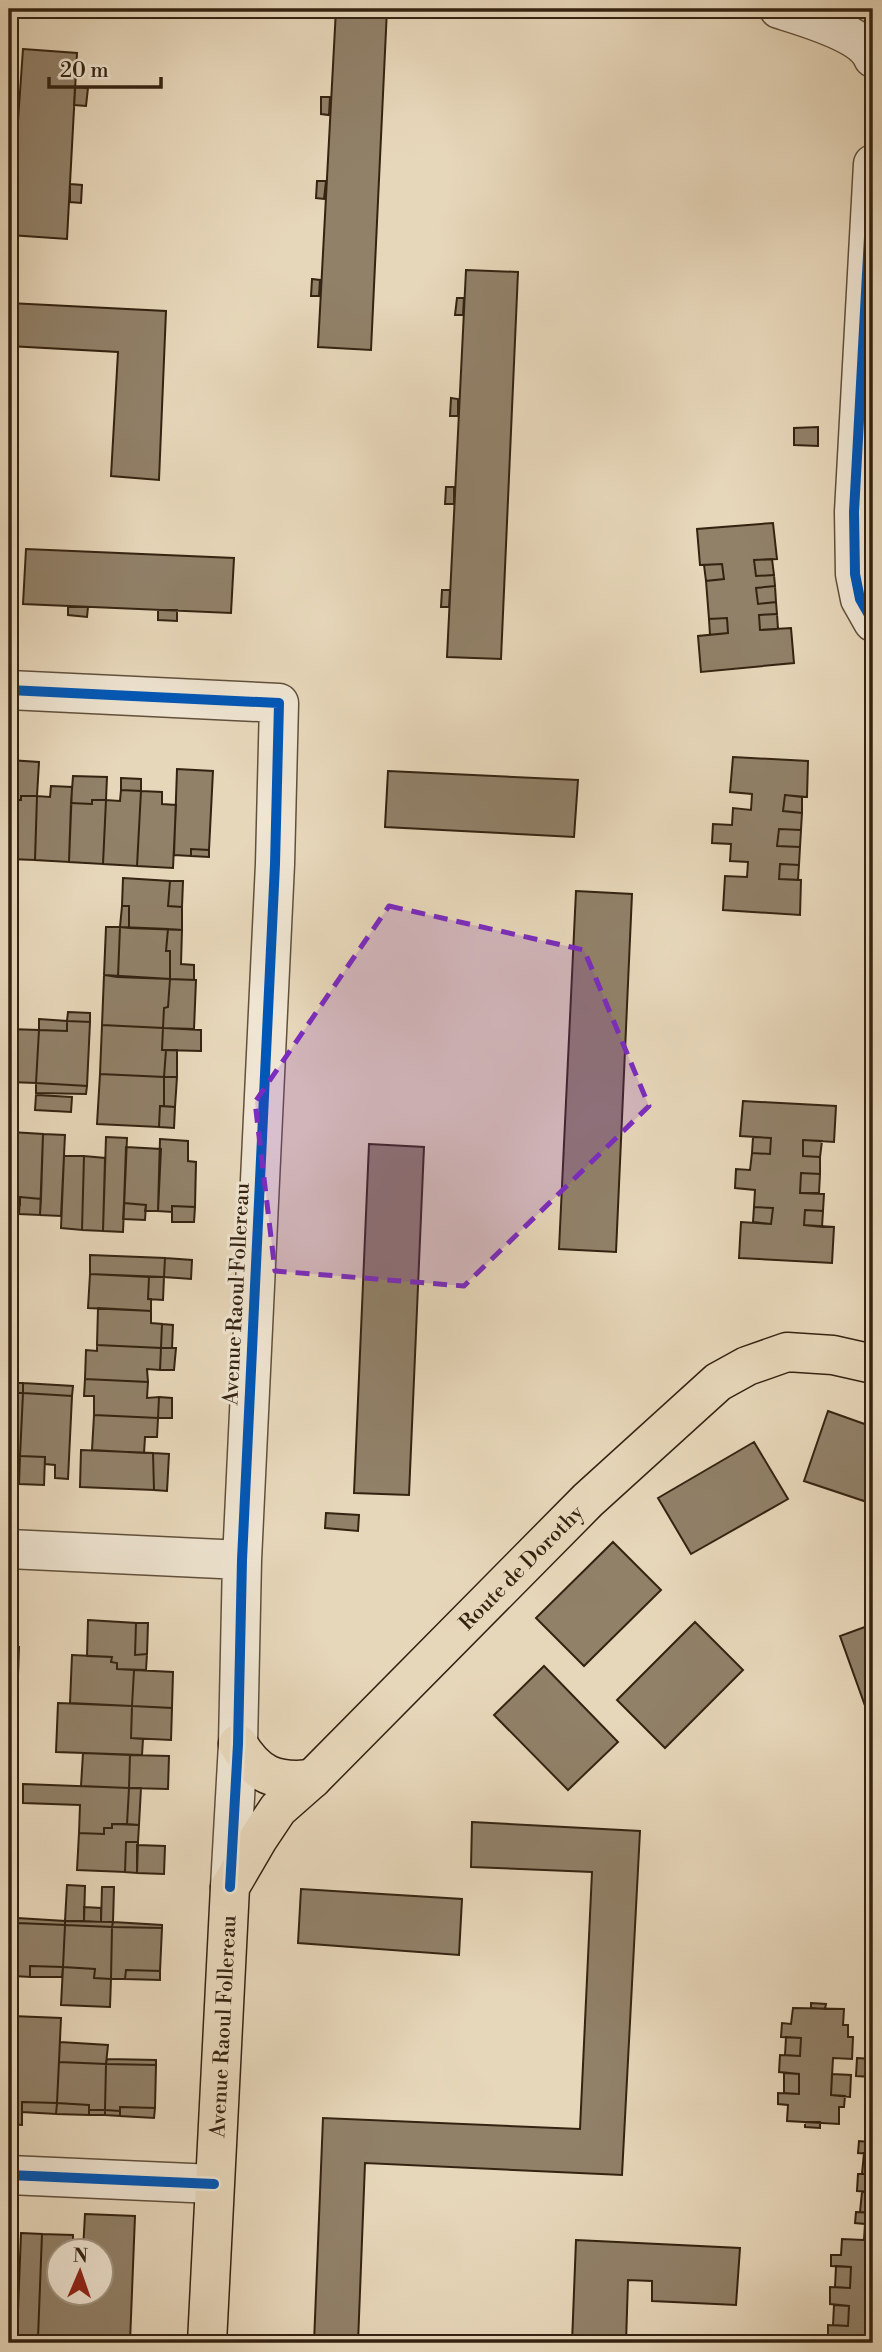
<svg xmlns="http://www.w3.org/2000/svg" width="882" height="2352" font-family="'Libre Bodoni',serif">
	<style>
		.building { fill: #918169; stroke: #342311; stroke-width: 2 }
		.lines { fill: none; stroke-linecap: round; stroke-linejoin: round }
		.minor-casing { stroke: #61503b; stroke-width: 41 }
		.major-casing { stroke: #342311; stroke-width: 41 }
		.minor { stroke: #efe5d2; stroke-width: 38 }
		.major { stroke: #e7d7ba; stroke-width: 38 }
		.cycleway-casing { stroke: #efe5d2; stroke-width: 15 }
		.cycleway { stroke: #0057b8; stroke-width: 10 }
		.marked { fill: #7b2cbf; fill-opacity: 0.2; stroke: #7b2cbf; stroke-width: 5; stroke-dasharray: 14 9; stroke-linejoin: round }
		.labels { text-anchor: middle; stroke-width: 6; stroke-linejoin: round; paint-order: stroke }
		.street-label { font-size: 21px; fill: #342311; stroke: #efe5d2 }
	</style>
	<rect width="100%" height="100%" fill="#e7d7ba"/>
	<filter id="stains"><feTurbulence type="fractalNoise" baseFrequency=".00286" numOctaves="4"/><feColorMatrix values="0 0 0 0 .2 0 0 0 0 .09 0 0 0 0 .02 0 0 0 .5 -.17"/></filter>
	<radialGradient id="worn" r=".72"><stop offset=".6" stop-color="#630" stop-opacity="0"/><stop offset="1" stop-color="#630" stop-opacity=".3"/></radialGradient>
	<!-- building -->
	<path class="building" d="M327,9H336L335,16L326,15Z
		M336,9H387L371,350L318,347Z
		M23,49L77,53L67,239L10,235Z
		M75,87L88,88L86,106L74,105Z
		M321,97H330L329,115L321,114Z
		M317,181H326L324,199L316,198Z
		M70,184L82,185L81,203L70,202Z
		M466,270L518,272L501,659L447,657Z
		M312,279L320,280L319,296H311Z
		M457,298H464L463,315H455Z
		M9,303L166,311L159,480L111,476L118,352L9,346Z
		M451,398L458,399V416H450Z
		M818,427V446L794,445V428Z
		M446,487H454V504H445Z
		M773,523L777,559L754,560L756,576L774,575L775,586L756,588L758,604L776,602L777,614L759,615L760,630L791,628L794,663L701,672L698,636L728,633L727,618L709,619L706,581L724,579L722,564L700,565L697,529Z
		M26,549L234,558L231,613L23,604Z
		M772,559L774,575L756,576L754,560Z
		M722,564L724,579L706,581L704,565Z
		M775,586L776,602L758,604L756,588Z
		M442,590H450L449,607H441Z
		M68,606L88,607L87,617L68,615Z
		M158,610H177V621L158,620Z
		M777,614L778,629L760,630L759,615Z
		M727,618L728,633L710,635L709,619Z
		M733,757L808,761L807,797L785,795L783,811L802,813L801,830L779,829L777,846L800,847L799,865L780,864L779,879L801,880L800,915L723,910L725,876L747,877L748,862L730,861L731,844L712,843L713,824L732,825L733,808L751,810L752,794L730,792Z
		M9,760L39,762L37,796H21V800H9Z
		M177,769L213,771L209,850L191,849V856L174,855Z
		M388,771L578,780L574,837L385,827Z
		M73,776L107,777L106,800H92V804L71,803Z
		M121,778L141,779V791L121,790Z
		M51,786L72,787L69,862L35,860L37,796L50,797Z
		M121,790L141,791L137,866L103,864L106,800L120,801Z
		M141,791L162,792V804L176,805L173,868L137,866Z
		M785,795L802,797V813L783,811Z
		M21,796H37L35,860L9,859V800H21Z
		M92,800H106L103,864L69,862L71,803L92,804Z
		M779,829L801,830L800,847L777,846Z
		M191,849L209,850V857L191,856Z
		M780,864L799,865L798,880L779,879Z
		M123,878L170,881L168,906L182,907V930L129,928V906H122Z
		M170,881H183L182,907L168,906Z
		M576,891L632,894L616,1252L559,1249Z
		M122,906H129V928L120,927Z
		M106,927H120L118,977L104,975Z
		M120,927L168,929L166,951H170V979L118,977Z
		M168,929L182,930L181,964L194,965V980L170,979V951H166Z
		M104,975L170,979L168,1007L164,1008L163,1028L102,1025Z
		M170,979L196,980L194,1029L163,1028L164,1008L168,1007Z
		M68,1012L90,1013V1022L67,1021Z
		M9,1018V1029L39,1030L36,1083L9,1082Z
		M39,1019L67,1021V1031L39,1030Z
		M67,1021L90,1022L87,1086L36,1083L39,1030L67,1031Z
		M102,1025L163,1028L162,1050H166L164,1077L100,1074Z
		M163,1028L201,1030V1051L162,1050Z
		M166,1050H177V1077H164Z
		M100,1074L164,1077V1106H160L159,1127L97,1124Z
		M164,1077H177L175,1107L164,1106Z
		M36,1083L87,1086L86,1094L36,1093Z
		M36,1095L72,1097L71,1112L35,1110Z
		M743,1101L836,1106L834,1142L803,1140V1156L820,1157V1174L801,1173L800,1193L824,1194L823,1211L805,1210L804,1225L834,1227L832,1263L739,1258L741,1222L771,1224L773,1208L754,1207L755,1190L735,1188L736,1169L750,1170L752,1153L770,1154L771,1138L740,1136Z
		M160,1106L175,1107L174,1128L159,1127Z
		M11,1132L43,1134L41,1199L20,1197V1205L9,1204Z
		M43,1134L65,1135L61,1216L40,1215Z
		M106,1137L127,1138L123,1232L103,1231Z
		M753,1137L771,1138L770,1154L752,1153Z
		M160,1139L188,1141V1161L196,1162L195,1207L172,1206V1212L158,1211Z
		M803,1140L822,1141L820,1157L803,1156Z
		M369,1144L424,1147L409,1495L354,1493Z
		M126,1147L161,1149L158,1211H145L146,1205L124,1203Z
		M64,1156H84L82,1230L61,1228Z
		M84,1156L105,1158L103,1231L82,1230Z
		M801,1173L820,1174L819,1193H800Z
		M20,1197L41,1199L40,1215L19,1214Z
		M124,1203L146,1205L145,1220L123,1219Z
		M172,1206L195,1207L194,1222H172Z
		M754,1207L773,1208L771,1224L753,1222Z
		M805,1210L823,1211L822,1227L804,1225Z
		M90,1255L165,1258L164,1277L90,1274Z
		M165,1258L192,1260L191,1279L164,1277Z
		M90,1274L149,1277L148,1299H151V1311L88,1308Z
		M149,1277H164L163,1300L148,1299Z
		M98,1308L151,1311V1323L162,1324L161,1348L97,1345Z
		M162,1324L173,1325L172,1348H161Z
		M97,1345L161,1348L160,1370L147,1369L148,1382L85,1379L86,1350L97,1351Z
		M161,1348H176L174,1370H160Z
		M85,1379L148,1382L147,1398L159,1397L158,1418L94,1415V1396H84Z
		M9,1383H23V1393H9Z
		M23,1383L73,1386L72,1396L23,1393Z
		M9,1393H23L20,1456H9Z
		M23,1393L72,1396L68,1479L55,1478V1465L45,1464V1457L20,1456Z
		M159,1397L172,1398V1418H158Z
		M828,1411L873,1427V1504L804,1481Z
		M94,1415L158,1418L157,1437H145L144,1453L92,1450Z
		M754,1442L788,1499L691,1554L658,1498Z
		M81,1450L153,1453L154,1490L80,1487Z
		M153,1453L169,1454L167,1491L154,1490Z
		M9,1456H20L19,1484H9Z
		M20,1456L45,1457L44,1485L19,1484Z
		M326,1513L359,1515L358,1531L325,1528Z
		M613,1542L661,1590L584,1666L536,1618Z
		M88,1620L136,1623L135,1655L147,1654L146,1670L117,1669V1663L111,1662L112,1657L87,1656Z
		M695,1622L743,1670L665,1748L617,1700Z
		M136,1623H148L147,1654L135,1655Z
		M873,1624V1728L840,1636Z
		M9,1647H19L17,1703L9,1702Z
		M72,1655L112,1657L111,1662L117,1663V1669L134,1670L132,1706L70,1703Z
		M544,1666L618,1742L568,1790L494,1715Z
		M134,1670L173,1672L172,1708L132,1706Z
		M58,1703L132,1706L131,1738L143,1739L142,1755L56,1752Z
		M132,1706L172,1708L171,1740L131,1738Z
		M83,1753L130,1755L129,1788L81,1786Z
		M872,1754H873V1846H870Z
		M130,1755L169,1756L168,1789L129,1788Z
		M23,1784L129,1788L127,1824H112V1828H104V1834L79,1833L80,1805L23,1803Z
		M129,1788H141L139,1825L127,1824Z
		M472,1822L640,1831L622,2175L365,2163L358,2343H314L323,2118L580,2129L592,1872L471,1867Z
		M112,1824L139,1825L138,1842H126L125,1872L77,1870L79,1833L104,1834V1828H112Z
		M126,1842H138L137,1873L125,1872Z
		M137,1845L165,1846L164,1874L137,1873Z
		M869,1874H873V1968H866Z
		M67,1885L85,1886L84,1921H65Z
		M102,1887H114L113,1922H101Z
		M301,1889L462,1899L459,1955L298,1943Z
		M84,1907L101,1908V1922L84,1921Z
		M17,1918L65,1921V1925L17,1923Z
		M65,1921L113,1922L112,1927L65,1925Z
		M113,1922L162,1925V1928L112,1927Z
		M17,1923L65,1925L63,1967L30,1966V1977L14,1976Z
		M65,1925L112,1927L111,1979L94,1978L95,1969L63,1967Z
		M112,1927L162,1928L160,1971L126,1970L125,1979H111Z
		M30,1966L63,1967L62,1977H30Z
		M63,1967L95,1969L94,1978L111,1979L110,2007L61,2005Z
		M126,1970L160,1971V1980L125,1979Z
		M811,2003L826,2004L825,2009L811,2008Z
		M793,2008L844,2009L843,2025H848V2037H853L852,2059L833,2058L831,2095L845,2096L844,2107H839V2124L787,2121L788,2105L778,2104V2093L799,2094V2074L779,2072L780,2055L800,2056L801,2038L781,2037L782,2023L791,2024Z
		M12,2016L61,2018L57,2103L22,2102V2125L9,2124Z
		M786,2037L801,2038L800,2056L785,2055Z
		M60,2042L108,2045L106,2064L59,2062Z
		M857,2058L872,2059L871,2077L856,2076Z
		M107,2059L156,2060V2065L106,2064Z
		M59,2062L106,2064L105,2110H89V2105L57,2103Z
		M106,2064L156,2065L155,2108L120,2107V2111L105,2110Z
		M784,2073L799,2074V2094L784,2093Z
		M832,2074L851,2075L850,2097L831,2095Z
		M22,2102L57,2103L56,2114L22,2112Z
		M57,2103L89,2105V2115L56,2114Z
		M120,2107L155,2108L154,2118L120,2116Z
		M89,2110H105V2115H89Z
		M105,2110L120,2111V2116L105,2115Z
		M805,2122H820V2128L805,2127Z
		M869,2126H873V2154L858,2153L859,2141L869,2142Z
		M864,2153L873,2154V2174H862Z
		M858,2174H873V2192L857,2191Z
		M862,2192H873V2213L860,2212Z
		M856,2212L873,2213V2343H838V2337L828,2336V2325L848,2326L849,2306L830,2304V2287L850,2288L851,2267L831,2266V2255H841L842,2239L864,2240L865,2224L855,2223Z
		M85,2214L135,2216L130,2342L38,2338L42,2234L73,2235V2250H60V2292H102V2250H83Z
		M21,2233L42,2234L38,2338L17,2336Z
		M576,2240L740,2248L736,2305L652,2301V2281L628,2280L626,2343H572Z
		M836,2266L851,2267L850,2288L835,2287Z
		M834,2305L849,2306L848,2326L833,2325Z"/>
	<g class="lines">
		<defs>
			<path id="minor" d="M779,9C804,17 863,33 873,58
				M873,164L854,512L855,574L860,599L873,622
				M9,690L279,703L275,864L242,1560L238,1744L230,1887
				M9,1549L242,1560
				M9,2175L214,2184"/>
			<g id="major">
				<path d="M238,1744C257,1775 275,1783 312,1779"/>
				<path id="s1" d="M207,2343L230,1887L258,1839L278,1809L312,1779L588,1500L718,1382L747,1366L787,1352L833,1355L873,1364"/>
			</g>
		</defs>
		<!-- minor casing -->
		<use href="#minor" class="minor-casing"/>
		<!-- major casing -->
		<use href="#major" class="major-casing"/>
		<!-- minor -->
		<use href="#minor" class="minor"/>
		<!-- major -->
		<use href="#major" class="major"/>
		<defs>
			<path id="cycleway" d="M873,164L854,512L855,574L860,599L873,622
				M9,690L279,703L275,864L242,1560L238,1744L230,1887
				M9,2175L214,2184"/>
		</defs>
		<!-- cycleway casing -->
		<use href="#cycleway" class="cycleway-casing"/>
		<!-- cycleway -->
		<use href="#cycleway" class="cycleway"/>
	</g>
	<!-- marked area -->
	<path class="marked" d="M389,906L584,950L649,1106L464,1286L275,1271L255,1102Z"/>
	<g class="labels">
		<!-- street labels -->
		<g class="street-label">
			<text transform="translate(236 1294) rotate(-87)" y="7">Avenue Raoul Follereau</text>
			<text dy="7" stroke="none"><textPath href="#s1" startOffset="891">Route de Dorothy</textPath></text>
			<text dy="7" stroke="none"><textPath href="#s1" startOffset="317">Avenue Raoul Follereau</textPath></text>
		</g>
	</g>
	<!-- margin -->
	<rect width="882" height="2352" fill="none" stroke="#e7d7ba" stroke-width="35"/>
	<rect x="10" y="10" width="861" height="2331" fill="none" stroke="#342311" stroke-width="3.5"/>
	<rect x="18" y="18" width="847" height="2317" fill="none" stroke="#342311" stroke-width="2"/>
	<!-- north arrow -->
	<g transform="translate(80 2272) rotate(2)"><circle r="33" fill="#efe5d2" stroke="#a49785" stroke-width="2"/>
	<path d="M0-5L12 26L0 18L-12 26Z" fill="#8f2418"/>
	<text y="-10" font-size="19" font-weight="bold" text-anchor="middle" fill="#342311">N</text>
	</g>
	<!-- scale -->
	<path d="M49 77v10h112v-10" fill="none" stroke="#342311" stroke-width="3.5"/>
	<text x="60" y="77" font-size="21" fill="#342311" stroke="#efe5d2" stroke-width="5" paint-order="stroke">20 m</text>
	<rect width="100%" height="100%" filter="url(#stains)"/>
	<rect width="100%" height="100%" fill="url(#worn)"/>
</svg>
